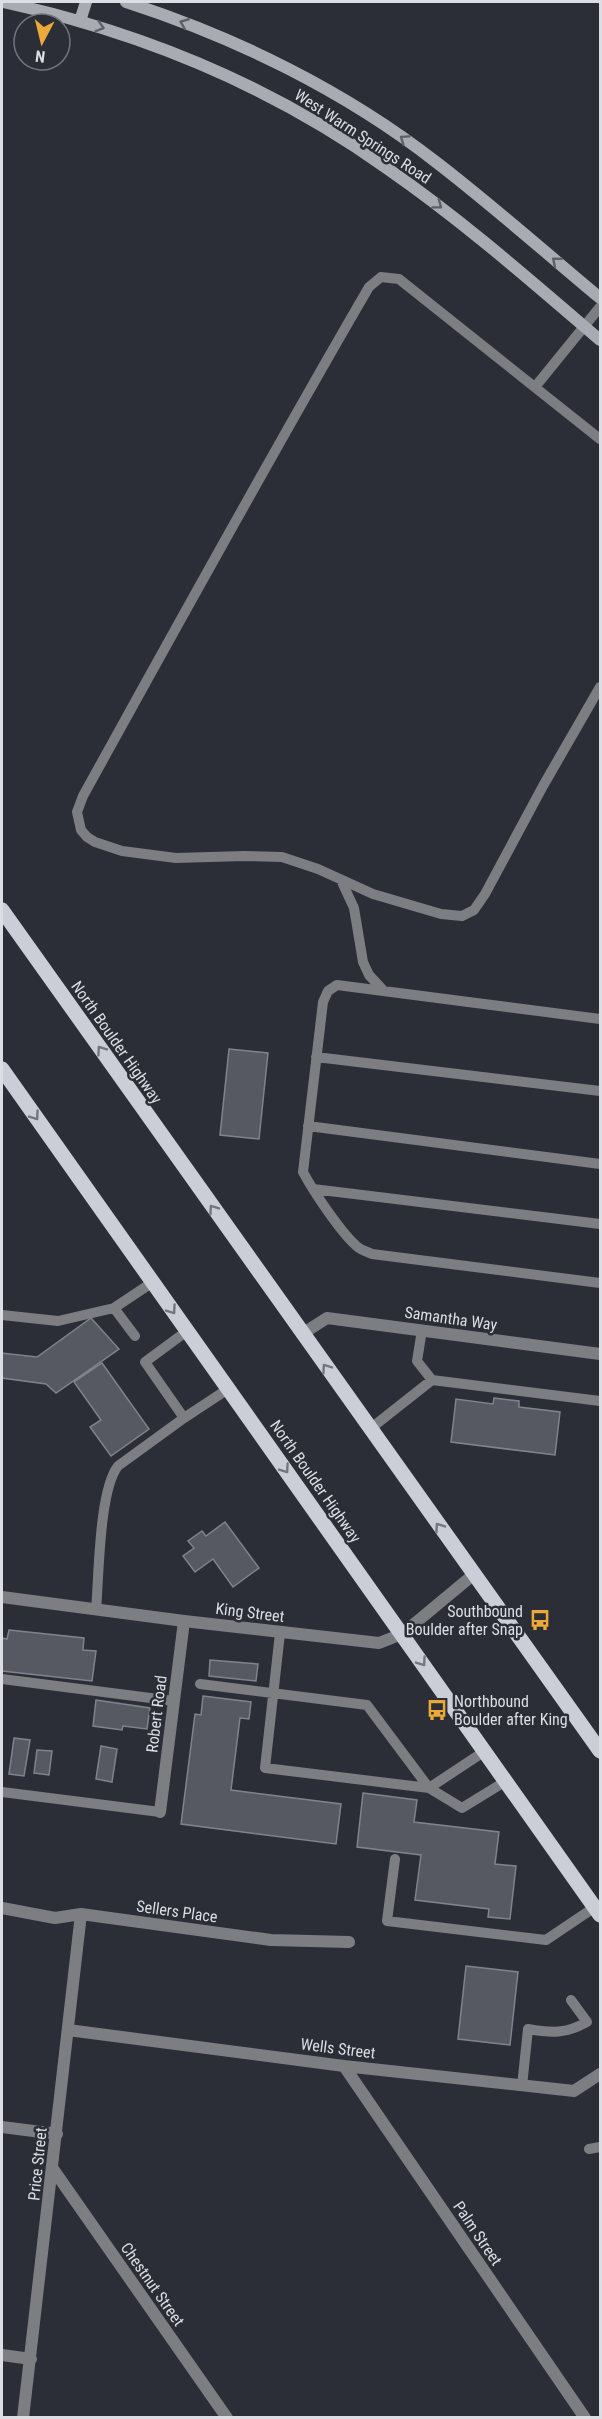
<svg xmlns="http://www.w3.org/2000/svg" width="602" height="2419" font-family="'Roboto Condensed',sans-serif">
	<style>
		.building { fill: #565962; stroke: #7f838c; stroke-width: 1.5 }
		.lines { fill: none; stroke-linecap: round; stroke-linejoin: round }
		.lane { stroke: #7c7e82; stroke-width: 10 }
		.street { stroke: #7c7e82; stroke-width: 12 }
		.secondary { stroke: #a9abb2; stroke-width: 12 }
		.primary { stroke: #cbced7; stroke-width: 15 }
		.oneway { stroke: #5d6068 }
		.oneway2 { stroke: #73767e }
		.labels { text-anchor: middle; stroke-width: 5; stroke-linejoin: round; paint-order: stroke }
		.street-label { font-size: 16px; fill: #dcdee3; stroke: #2b2e36 }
		.poi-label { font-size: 16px; fill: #dcdee3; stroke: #2b2e36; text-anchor: end }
	</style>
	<rect width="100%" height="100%" fill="#2b2e36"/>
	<!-- building -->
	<path class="building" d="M229,1049L268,1053L259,1139L220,1135Z
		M91,1318L119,1349L56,1393L46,1384L2,1378V1353L37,1357Z
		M102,1363L149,1429L111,1456L90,1427L101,1420L74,1382Z
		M494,1398L519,1401V1407L560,1412L555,1455L451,1442L456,1399L493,1404Z
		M225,1522L259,1568L233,1587L213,1559L195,1572L183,1556L194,1548L188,1541L202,1531L206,1536Z
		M9,1630L84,1638L83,1650L96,1651L92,1681L2,1671V1638L7,1639Z
		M210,1660L258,1664L256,1681L209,1676Z
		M203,1696L251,1702L249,1719L240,1718L231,1790L341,1804L336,1844L181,1824L195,1714L201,1715Z
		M96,1700L150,1708L147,1729L123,1726L122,1730L93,1726Z
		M14,1738L30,1740L24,1776L9,1774Z
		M101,1746L117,1749L112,1782L96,1779Z
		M37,1750L52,1751L49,1775L34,1773Z
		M363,1793L417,1800L414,1822L499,1832L495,1864L516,1866L510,1919L488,1917L489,1909L415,1900L421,1855L357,1847Z
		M466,1966L518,1972L510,2045L458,2039Z"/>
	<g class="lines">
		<!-- lane -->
		<path class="lane" d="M535,387L600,307
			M600,439L399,279L381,277L369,287C271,455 177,626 83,796L77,812L81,830L87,837L95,842L122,851L176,858L244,856L282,857L318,869L373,894L441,914L462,916L474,910L485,894L543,786L600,687
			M341,880L354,908L363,962L369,975L382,989
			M600,1019L337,985L328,991L323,1002L303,1172C313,1191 343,1236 359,1248C363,1251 368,1252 372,1254L600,1283
			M316,1057L600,1091
			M308,1126L600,1164
			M313,1189L600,1224
			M2,1315L58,1321L114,1308
			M422,1330L417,1361L432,1380
			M187,1331L145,1362L184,1418L228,1389
			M135,1336L114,1308L153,1282
			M370,1429L432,1380L600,1401
			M96,1610C99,1576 99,1490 118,1466L184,1418
			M280,1633L265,1768L429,1788L485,1751
			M2,1679L174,1701
			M200,1684L367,1705L429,1788L462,1808L506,1781
			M2,1792L160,1812
			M395,1859L387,1921L546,1940L595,1907
			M522,2086L528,2029C551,2033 566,2034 587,2022L571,2000
			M589,2149L600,2147"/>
		<!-- street -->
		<path class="street" d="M302,1334L327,1318L600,1354
			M2,1597L184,1621L379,1643L402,1634L473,1575
			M160,1812L184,1621
			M2,1908L55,1918L81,1914L271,1940L349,1942
			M68,2030L344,2066L574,2091L600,2074
			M344,2066L585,2418
			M2,2127L57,2134
			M53,2169L227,2418
			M2,2355L31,2359
			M23,2418L81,1914"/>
		<!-- secondary -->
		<path class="secondary" d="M3,2C141,32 273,87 388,169C463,221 531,281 600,340
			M126,2C235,37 345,91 436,162C492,205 546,253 600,298
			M80,21L86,2"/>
		<!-- primary -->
		<path class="primary" d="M2,910L600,1751
			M2,1069L600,1915"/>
	</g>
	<!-- one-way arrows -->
	<defs><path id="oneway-chevron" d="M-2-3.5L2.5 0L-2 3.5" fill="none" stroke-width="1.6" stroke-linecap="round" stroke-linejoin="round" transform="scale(1.5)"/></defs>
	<g class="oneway">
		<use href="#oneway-chevron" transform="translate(184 23) rotate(-158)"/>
		<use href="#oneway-chevron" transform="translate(100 27) rotate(17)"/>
		<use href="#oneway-chevron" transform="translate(404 139) rotate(-145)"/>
		<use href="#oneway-chevron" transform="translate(438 205) rotate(37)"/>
		<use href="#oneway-chevron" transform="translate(556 261) rotate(-140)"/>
	</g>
	<g class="oneway2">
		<use href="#oneway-chevron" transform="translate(101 1050) rotate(-125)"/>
		<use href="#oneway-chevron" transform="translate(35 1116) rotate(55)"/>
		<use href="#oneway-chevron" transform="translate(213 1209) rotate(-125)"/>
		<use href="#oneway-chevron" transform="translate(172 1310) rotate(55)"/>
		<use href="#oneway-chevron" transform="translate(326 1368) rotate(-125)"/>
		<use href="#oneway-chevron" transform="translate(285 1469) rotate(55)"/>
		<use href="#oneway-chevron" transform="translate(439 1527) rotate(-125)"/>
		<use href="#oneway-chevron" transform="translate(422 1662) rotate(55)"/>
	</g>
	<!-- icons -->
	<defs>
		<symbol id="bus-bare" viewBox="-9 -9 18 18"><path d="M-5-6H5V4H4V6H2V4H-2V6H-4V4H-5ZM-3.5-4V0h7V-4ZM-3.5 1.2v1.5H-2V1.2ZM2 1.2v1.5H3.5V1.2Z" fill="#eca93a" stroke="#2b2e36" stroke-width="2.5" paint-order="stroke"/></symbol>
	</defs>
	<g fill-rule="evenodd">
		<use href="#bus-bare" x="525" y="1605" width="30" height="30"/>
		<use href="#bus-bare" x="422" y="1695" width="30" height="30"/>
	</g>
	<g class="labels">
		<!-- street labels -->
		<g class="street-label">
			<text transform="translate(363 136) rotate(33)" y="6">West Warm Springs Road</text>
			<text transform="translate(117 1042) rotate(55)" y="6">North Boulder Highway</text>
			<text transform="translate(451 1318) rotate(8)" y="6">Samantha Way</text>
			<text transform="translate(316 1481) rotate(55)" y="6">North Boulder Highway</text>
			<text transform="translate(250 1612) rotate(7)" y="6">King Street</text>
			<text transform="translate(156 1714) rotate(-83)" y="6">Robert Road</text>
			<text transform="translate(177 1911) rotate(8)" y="6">Sellers Place</text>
			<text transform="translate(338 2048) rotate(7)" y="6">Wells Street</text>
			<text transform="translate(37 2164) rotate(-84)" y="6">Price Street</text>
			<text transform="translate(478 2233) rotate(56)" y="6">Palm Street</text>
			<text transform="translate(153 2284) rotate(55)" y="6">Chestnut Street</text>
		</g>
		<!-- poi labels -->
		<g class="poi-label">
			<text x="523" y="1617">Southbound<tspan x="523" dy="18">Boulder after Snap</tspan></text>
			<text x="454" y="1707" text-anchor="start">Northbound<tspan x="454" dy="18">Boulder after King</tspan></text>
		</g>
	</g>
	<!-- border -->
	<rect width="602" height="2419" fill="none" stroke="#dcdee3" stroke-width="6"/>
	<!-- north arrow -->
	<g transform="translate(42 42) rotate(187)"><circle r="28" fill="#2b2e36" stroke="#72747b" stroke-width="1.5"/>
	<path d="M0-4.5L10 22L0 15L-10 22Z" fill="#eca93a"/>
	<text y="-9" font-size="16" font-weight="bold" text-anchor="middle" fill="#dcdee3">N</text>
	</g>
</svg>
